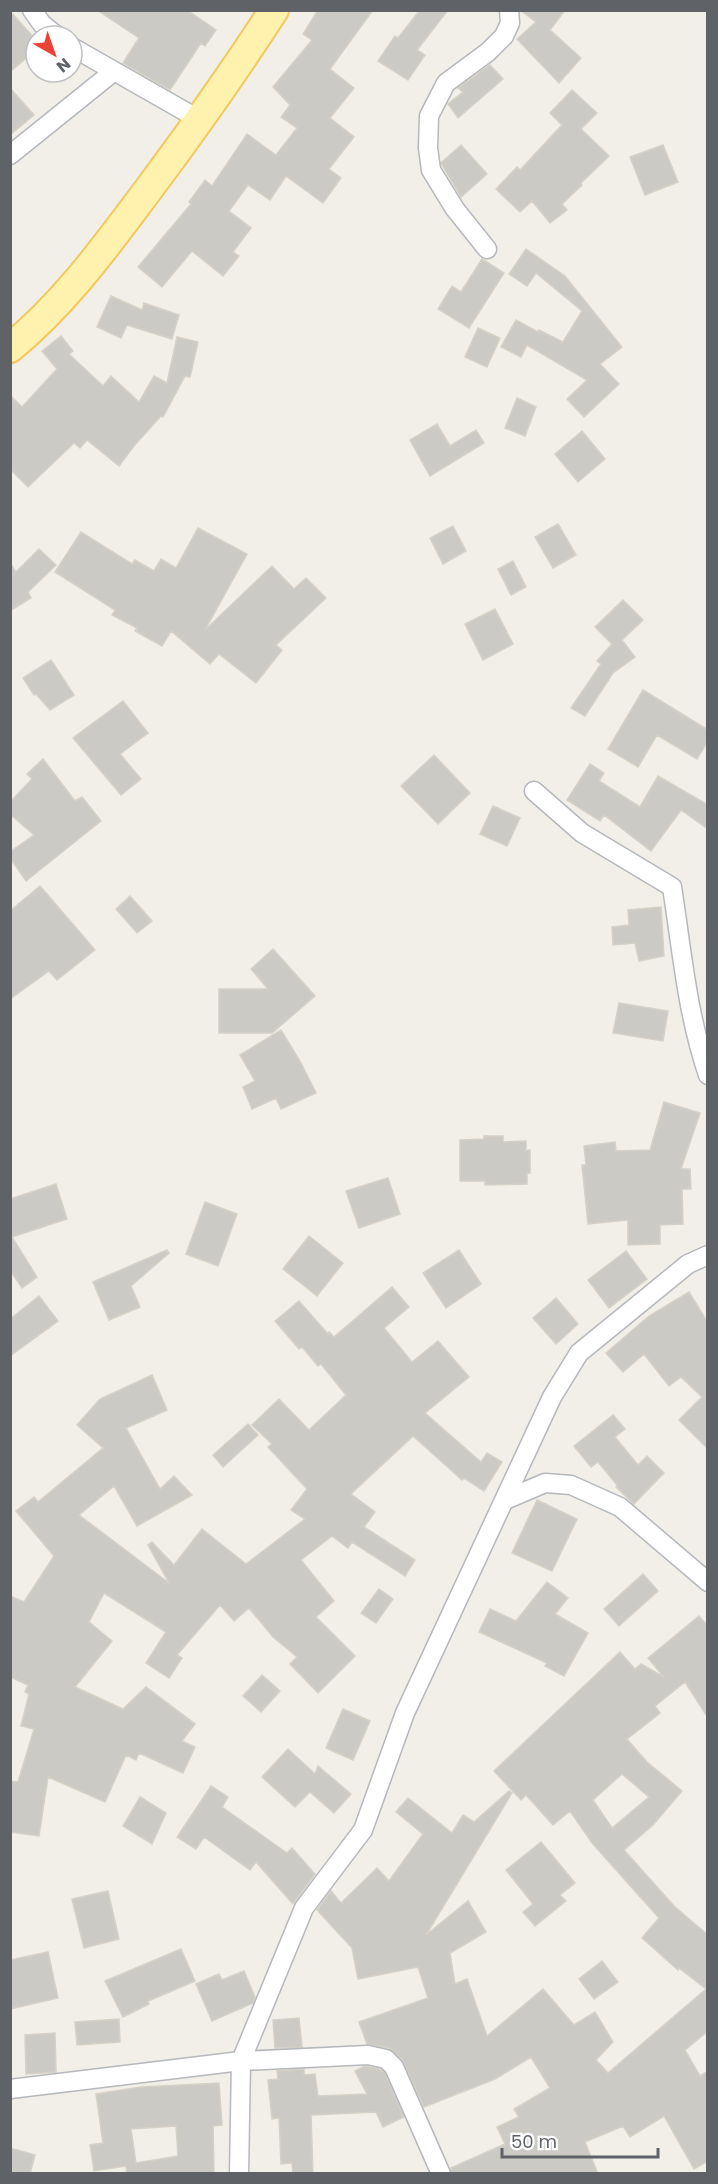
<svg xmlns="http://www.w3.org/2000/svg" width="718" height="2184" font-family="Poppins,sans-serif">
	<style>
		.building { fill: #cccac5; stroke: #d6d1c6; stroke-width: 1.5; fill-rule: evenodd }
		.lines { fill: none; stroke-linecap: round; stroke-linejoin: round }
		.street-casing { stroke: #b5b8bc; stroke-width: 21 }
		.primary-casing { stroke: #f2c960; stroke-width: 32 }
		.street { stroke: #fff; stroke-width: 18 }
		.primary { stroke: #fff2af; stroke-width: 28 }
	</style>
	<rect width="100%" height="100%" fill="#f1efe8"/>
	<!-- building -->
	<path class="building" d="M97,10H187L216,30L205,46L201,43L170,90L123,63L139,38Z
		M318,10H373L330,69L354,88L330,118L354,137L329,169L341,178L323,203L286,176L270,200L248,185L229,211L251,228L233,252L239,256L223,276L192,251L162,287L138,267L191,204L189,202L205,180L212,186L247,134L276,155L297,128L281,117L290,105L273,87L312,40L303,34Z
		M420,10H448L417,50L425,55L408,80L378,61L395,36L398,38Z
		M520,10H565L550,30L581,58L559,83L517,39L536,22Z
		M10,11L36,40V50L10,72Z
		M490,65L503,79L458,118L448,104L463,92L458,88Z
		M10,88L34,115L10,135Z
		M572,90L597,113L581,129L609,156L581,183L582,185L562,204L567,210L550,223L532,201L520,212L496,189L517,167L520,170L562,125L550,113Z
		M461,145L487,174L461,197L441,163Z
		M663,145L678,182L645,195L630,157Z
		M526,249L565,276L622,347L600,364L619,384L584,417L567,399L587,380L527,345L521,357L501,347L516,320L538,332L539,330L563,342L582,311L536,273L527,286L509,274Z
		M482,259L504,273L469,328L438,309L452,286L461,292Z
		M111,296L142,310L144,303L179,315L172,339L127,325L121,338L97,327Z
		M478,328L500,338L487,367L465,357Z
		M61,336L73,351L69,354L103,386L111,376L139,402L154,376L167,383L177,337L198,342L190,377L185,376L163,417L161,416L134,446L119,466L87,440L80,448L74,443L28,487L10,469V395L22,407L57,369L42,351Z
		M517,398L536,407L525,436L505,428Z
		M437,424L450,446L476,430L484,443L430,476L410,440Z
		M582,431L605,459L578,482L555,454Z
		M558,524L576,555L553,568L535,537Z
		M453,526L466,551L443,564L430,538Z
		M198,528L247,554L205,630L272,566L294,589L306,578L326,598L276,645L282,650L256,683L219,654L210,664L171,631L162,646L135,631L137,628L112,615L115,610L55,572L81,532L132,564L135,560L154,571L161,559L176,568Z
		M39,549L56,565L28,592L31,598L10,611V563L16,572Z
		M513,561L526,587L511,595L498,569Z
		M623,600L643,620L622,640L635,657L613,673L585,716L571,708L601,664L597,661L612,644L595,627Z
		M495,609L513,644L483,660L465,624Z
		M51,660L74,695L50,710L36,694L34,695L23,678Z
		M643,690L708,730V741L697,759L657,735L638,767L608,749Z
		M123,701L148,733L120,754L141,779L121,795L73,738Z
		M434,755L470,793L438,824L401,786Z
		M43,759L75,801L82,797L101,821L26,881L10,858V852L34,835L10,814V802L32,779L27,774Z
		M590,764L604,773L599,781L640,807L658,776L708,805V829L681,810L651,851L604,815L600,821L567,800Z
		M493,806L520,818L507,846L480,834Z
		M40,886L95,950L57,980L49,971L10,999V911Z
		M130,896L152,921L137,933L116,909Z
		M661,907L664,956L639,961L635,943L613,945L612,927L629,925L628,910Z
		M273,949L315,996L272,1033H219V989H268L251,969Z
		M619,1003L668,1011L663,1041L613,1033Z
		M281,1030L300,1061L316,1093L281,1109L276,1098L252,1109L243,1087L255,1081L240,1055Z
		M664,1102L700,1113L681,1169H690L691,1189H682L683,1224L660,1225V1244L628,1245V1220L588,1224L582,1165H586L584,1146L615,1142L616,1151L650,1150Z
		M484,1136H503V1142L526,1141V1151L530,1150V1173H527V1184L485,1185V1181H460V1140L484,1139Z
		M388,1178L400,1214L359,1228L346,1191Z
		M56,1184L67,1219L12,1237L37,1277L22,1288L10,1270V1199Z
		M205,1202L237,1214L218,1266L186,1254Z
		M309,1236L343,1263L317,1296L283,1269Z
		M167,1250L169,1253L131,1286L140,1307L109,1320L93,1282Z
		M459,1250L481,1284L446,1308L423,1273Z
		M626,1251L647,1279L609,1308L588,1280Z
		M392,1287L409,1307L384,1328L412,1362L438,1341L469,1377L425,1413L481,1462L487,1453L502,1462L484,1491L464,1478L462,1480L413,1436L351,1494L375,1512L364,1527L415,1560L405,1576L352,1542L348,1548L332,1536L301,1560L334,1601L316,1617L355,1656L318,1693L290,1664L297,1657L273,1637L249,1608L234,1621L220,1605L177,1655L182,1658L169,1678L146,1663L166,1632L104,1593L89,1622L112,1641L75,1687L123,1709L146,1687L195,1724L182,1741L195,1747L183,1773L139,1753L136,1760L126,1755L105,1802L48,1777L39,1836L10,1832V1781L18,1782L34,1729L21,1726L29,1694L25,1692L28,1685L10,1677V1596L24,1602L54,1556L16,1511L34,1497L38,1502L103,1448L77,1425L100,1399L152,1375L167,1410L126,1428L160,1489L174,1476L192,1495L137,1526L114,1486L79,1515L169,1583L148,1545L152,1542L174,1565L202,1529L246,1564L305,1519L291,1510L307,1489L268,1447L272,1444L252,1425L279,1399L309,1430L346,1395L321,1364L318,1366L302,1347L299,1349L275,1321L299,1301L328,1334L329,1332L334,1337Z
		M689,1292L708,1323V1449L679,1420L702,1397L681,1377L669,1386L644,1354L623,1372L606,1353L649,1316Z
		M39,1296L58,1321L10,1356V1319Z
		M556,1298L578,1324L556,1344L533,1318Z
		M613,1415L625,1429L615,1437L638,1465L647,1456L664,1473L634,1504L616,1487L617,1485L598,1462L591,1467L574,1446Z
		M248,1424L258,1435L223,1467L213,1455Z
		M537,1500L577,1519L552,1571L512,1553Z
		M643,1574L658,1591L619,1626L604,1609Z
		M547,1582L568,1598L555,1614L588,1633L564,1676L545,1666L547,1663L479,1632L490,1609L516,1621Z
		M379,1589L393,1599L376,1623L361,1613Z
		M699,1616L708,1626V1718L685,1682L655,1706L660,1713L627,1739L647,1762L682,1791L653,1825L624,1850L675,1907L708,1935V2031L685,2050L700,2076L708,2071V2161L694,2169L664,2116L630,2137L623,2126L585,2142L598,2174H452L451,2168L505,2144L497,2127L519,2117L514,2109L550,2088L531,2057L495,2079L424,2107L402,2059L389,2048L367,2044L359,2022L428,1998L418,1967L358,1979L352,1948L317,1910L331,1891L341,1903L377,1868L389,1881L423,1834L396,1812L408,1798L452,1833L463,1815L474,1822L509,1791L512,1793L426,1935L468,1901L486,1932L450,1953L455,1984L467,1979L487,2036L543,1989L574,2025L595,2012L613,2042L596,2060L608,2073L706,1989L679,1968L678,1970L642,1938L659,1918L592,1843L570,1811L553,1825L526,1795L521,1800L494,1771L620,1652L635,1669L641,1664L664,1677L648,1658ZM622,1774L649,1797L612,1828L593,1800Z
		M262,1675L280,1691L261,1712L243,1696Z
		M343,1709L370,1721L353,1760L326,1748Z
		M288,1749L315,1774L318,1766L351,1794L334,1813L310,1792L295,1807L262,1777Z
		M211,1786L228,1797L222,1807L287,1853L292,1848L315,1874L293,1904L256,1862L250,1870L204,1837L196,1849L177,1837Z
		M140,1797L166,1813L152,1844L123,1826Z
		M541,1842L575,1883L560,1895L566,1901L535,1926L523,1912L533,1904L506,1870Z
		M108,1891L119,1939L84,1948L72,1899Z
		M181,1949L195,1981L148,2001L149,2004L123,2017L105,1981Z
		M48,1952L58,1998L10,2009V1960Z
		M602,1961L618,1982L594,1999L579,1979Z
		M244,1971L255,1997L253,2003L212,2021L196,1984L219,1974L222,1980Z
		M299,2018L302,2047L275,2048L273,2020Z
		M119,2019L120,2042L77,2045L75,2022Z
		M55,2033L56,2072L26,2074L25,2035Z
		M364,2066L380,2069L385,2073L404,2117L383,2127L376,2112L311,2115L313,2174H293L292,2163L281,2164L279,2118L272,2119L268,2080L278,2079L277,2071L304,2069V2075L315,2074L318,2096L367,2094L355,2071Z
		M219,2083L222,2125L213,2126L214,2174H127L126,2166L94,2171L90,2145L103,2143L96,2094L141,2087ZM176,2126L178,2156L136,2163L131,2129Z
		M10,2148L35,2155L30,2174H10Z"/>
	<g class="lines">
		<defs>
			<path id="street" d="M32,10L42,24L57,36
				M72,47L200,120
				M10,155L113,72
				M487,249L455,209L431,170L428,148L429,116L446,83L488,52L504,36L510,23L509,10
				M534,791L582,833L672,887C682,951 687,1013 708,1075
				M505,1500L545,1483L571,1485L620,1507L708,1582
				M10,2089L241,2061L368,2055L386,2059L394,2067L441,2174
				M239,2174L241,2061L304,1908L363,1830L405,1713L552,1397L579,1353L688,1264L708,1255"/>
			<path id="primary" d="M10,348C65,303 106,246 148,190C192,131 234,72 274,10"/>
		</defs>
		<!-- street casing -->
		<use href="#street" class="street-casing"/>
		<!-- primary casing -->
		<use href="#primary" class="primary-casing"/>
		<!-- street -->
		<use href="#street" class="street"/>
		<!-- primary -->
		<use href="#primary" class="primary"/>
	</g>
	<!-- border -->
	<rect width="718" height="2184" fill="none" stroke="#5f6368" stroke-width="24"/>
	<!-- north arrow -->
	<g transform="translate(54 54) rotate(140)"><circle r="28" fill="#ffffff" stroke="#bfc1c3" stroke-width="1.5"/>
	<path d="M0-4.5L10 22L0 15L-10 22Z" fill="#ea4335"/>
	<text y="-9" font-size="16" font-weight="bold" text-anchor="middle" fill="#5f6368">N</text>
	</g>
	<!-- scale -->
	<path d="M502 2148v9h156v-9" fill="none" stroke="#5f6368" stroke-width="3"/>
	<text x="511" y="2148" font-size="18" fill="#5f6368" stroke="#ffffff" stroke-width="4.5" paint-order="stroke">50 m</text>
</svg>
